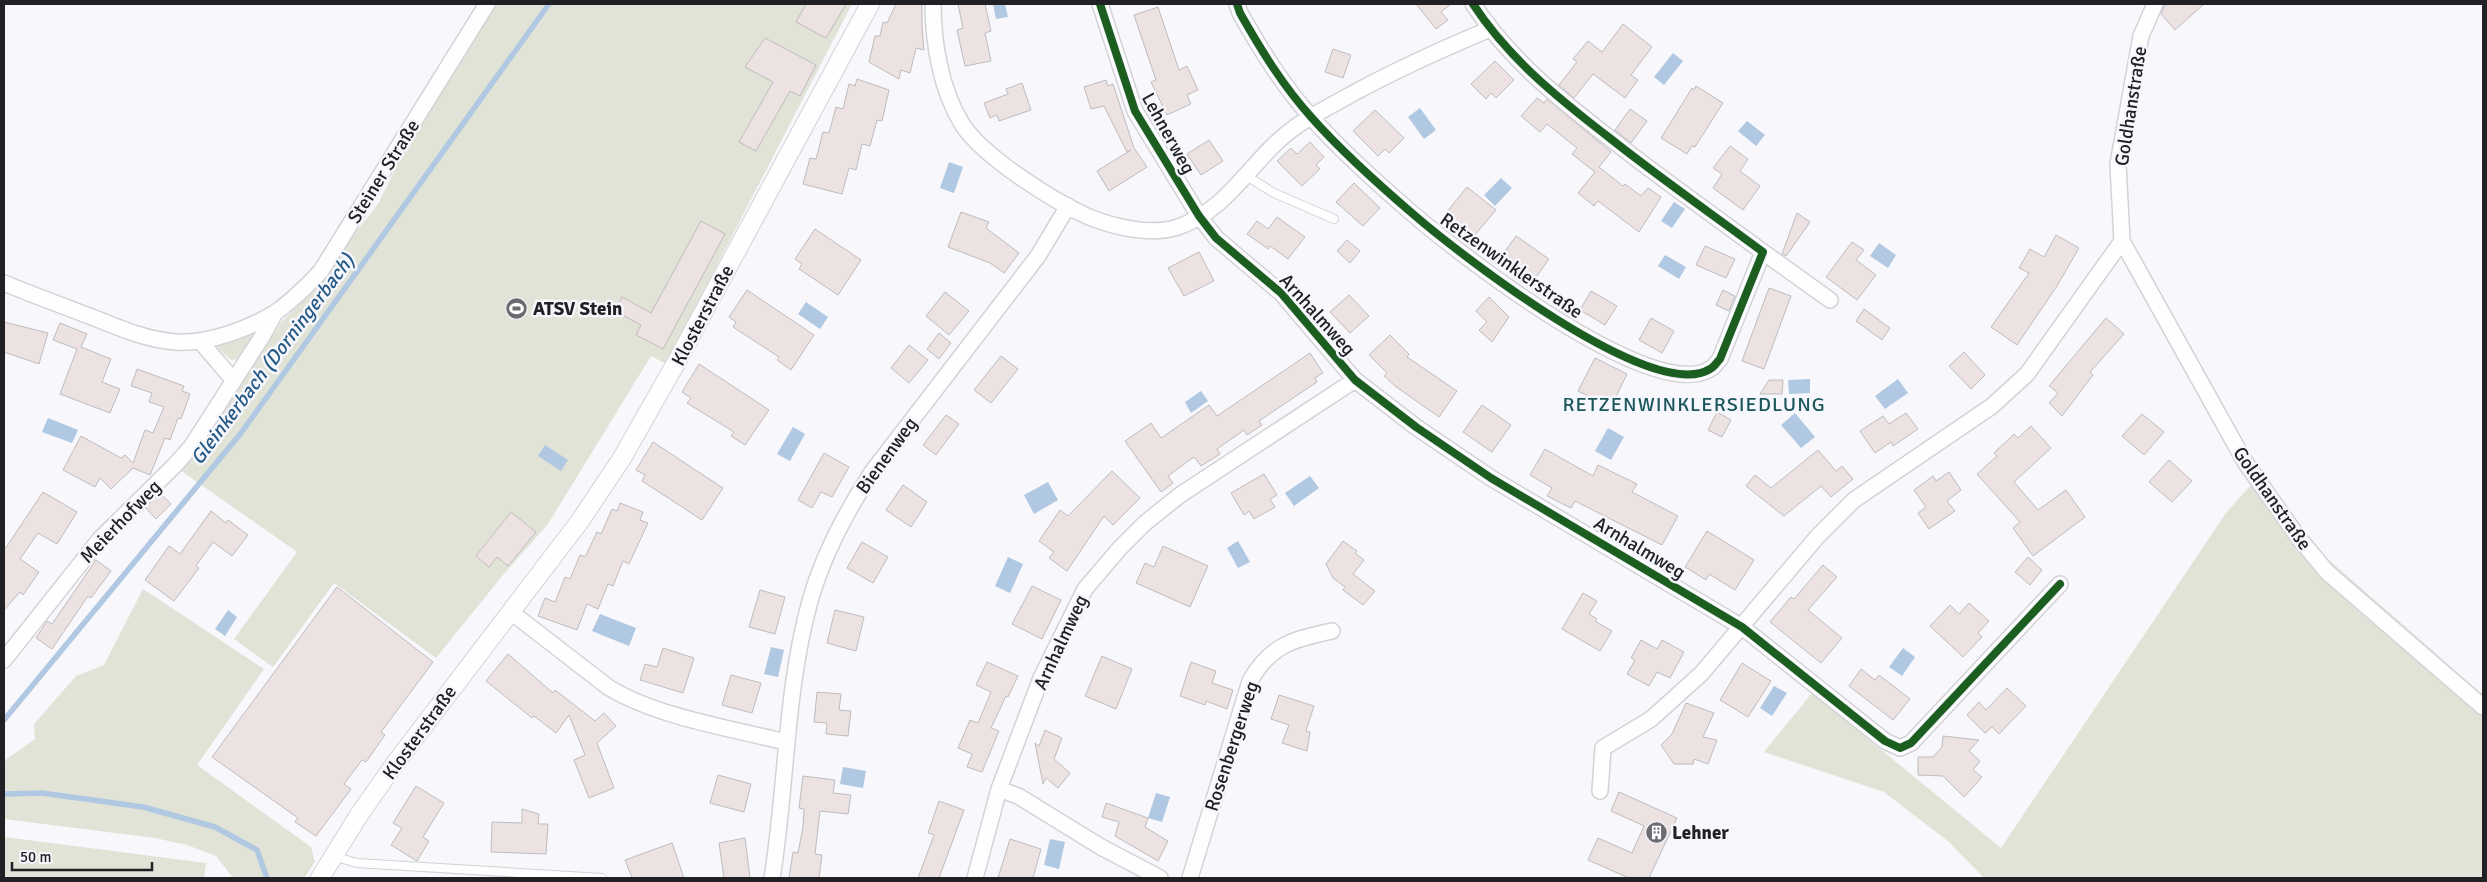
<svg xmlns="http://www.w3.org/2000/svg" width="2487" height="882" font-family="Signika,sans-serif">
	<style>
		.green { fill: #e0e3d6 }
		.water { fill: #b0c8e1 }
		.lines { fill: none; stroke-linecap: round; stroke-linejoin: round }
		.stream { stroke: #b0c8e1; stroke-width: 5.5 }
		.building { fill: #ece2e2; stroke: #bebcbd }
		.service-casing { stroke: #d3d3d7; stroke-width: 10 }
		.minor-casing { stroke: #d3d3d7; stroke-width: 18 }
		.tertiary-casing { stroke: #d3d3d7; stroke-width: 20 }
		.service { stroke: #fefeff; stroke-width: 8 }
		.minor { stroke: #fefeff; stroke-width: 15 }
		.tertiary { stroke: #fefeff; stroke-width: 18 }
		.cycleway-casing { stroke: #f6f6fd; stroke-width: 11 }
		.cycleway { stroke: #1b5e20; stroke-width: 8 }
		.labels { text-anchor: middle; stroke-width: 5; stroke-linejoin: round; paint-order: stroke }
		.street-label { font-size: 19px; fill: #212125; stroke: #f6f6fd }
		.poi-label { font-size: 19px; font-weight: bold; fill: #212125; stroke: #f6f6fd; text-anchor: start }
		.water-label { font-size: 20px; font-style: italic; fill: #265a86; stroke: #f6f6fd }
		.neighbourhood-label { font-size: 20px; letter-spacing: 1px; fill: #1a565a; stroke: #f6f6fd }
	</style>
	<rect width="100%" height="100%" fill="#f7f7fc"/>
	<!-- green -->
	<path class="green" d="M495,4H852L666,364L651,356L548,524L503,575L436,658L334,583L273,667L234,639L297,552L180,470L203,442L282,321L320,286L348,242L378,204L400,160Z
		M256,329L259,331L240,359L231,360L218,348L219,344Z
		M2261,474L2313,546L2483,695V878H1984L1949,842L1884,792L1764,752L1812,693L2001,848L2226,513Z
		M143,589L264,669L197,765L311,847L315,862L304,878H233L216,856L187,845L155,838L4,819V761L35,739L34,724L76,676L104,665Z
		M4,837L206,863L204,878H4Z"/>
	<!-- water -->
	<path class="water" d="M993,4H1005L1008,17L996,19Z
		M1673,53L1683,61L1664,85L1654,77Z
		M1420,108L1436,130L1424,139L1408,117Z
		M1747,121L1765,135L1756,146L1738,131Z
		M949,162L963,167L954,193L940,188Z
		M1501,178L1512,188L1495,206L1484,195Z
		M1674,202L1685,209L1672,228L1661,221Z
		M1879,243L1896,255L1888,268L1870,256Z
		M1665,255L1686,267L1679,279L1658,266Z
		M806,302L828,317L820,329L798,314Z
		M1810,379V393L1789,394L1788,380Z
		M1898,379L1908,393L1885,409L1875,396Z
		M1201,391L1208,401L1191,413L1185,402Z
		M1795,413L1815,437L1801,448L1781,425Z
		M48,418L78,430L72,443L42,432Z
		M793,427L805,434L790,461L777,454Z
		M1608,428L1624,437L1611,460L1595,451Z
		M545,445L568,460L561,471L538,456Z
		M1310,476L1319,488L1294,506L1285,493Z
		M1048,482L1058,500L1034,514L1024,495Z
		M1238,541L1250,562L1238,568L1227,548Z
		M1008,557L1023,564L1010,593L995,586Z
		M228,610L237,617L225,636L215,629Z
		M600,614L636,628L629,646L592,631Z
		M771,647L784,650L778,677L764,674Z
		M1903,648L1915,657L1902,676L1889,667Z
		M1774,686L1787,693L1772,716L1760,708Z
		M843,767L866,771L863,788L840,784Z
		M1156,793L1170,797L1162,822L1148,818Z
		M1050,839L1065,842L1059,869L1044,865Z"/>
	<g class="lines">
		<!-- stream -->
		<path class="stream" d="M4,720L241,433L549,4
			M4,794L42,793L143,807L215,827L257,850L267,878"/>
	</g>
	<!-- building -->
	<path class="building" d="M806,4H846L826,38L796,22Z
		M896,4H922V27L924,50L916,48L910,73L901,70L899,79L869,62L875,36H880L883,22L887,23Z
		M958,4H985L991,31L985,33L991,61L965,66L957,30L963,28Z
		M1416,4H1451L1441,12L1448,20L1436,29Z
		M2165,4H2204L2175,30L2161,14Z
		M1158,7L1179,70L1187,66L1198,90L1187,95L1191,104L1167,115L1151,82L1156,80L1134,15Z
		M1623,24L1652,47L1631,75L1638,80L1625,98L1593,74L1574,98L1559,85L1577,62L1573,59L1588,41L1602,52Z
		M765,38L816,65L800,96L790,91L756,151L739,142L773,82L745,67Z
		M1333,49L1351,55L1343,78L1325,72Z
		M1495,61L1514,80L1496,98L1491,93L1486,99L1471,84Z
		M857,79L889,90L882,121L877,120L870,146L862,144L856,170L849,168L842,194L803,184L810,158L816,159L823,132L829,133L836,107L843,109L849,84L855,86Z
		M1106,80L1108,86L1113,84L1134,148L1147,167L1109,191L1097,171L1131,150L1127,152L1104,106L1091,109L1084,87Z
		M1022,83L1031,110L999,121L997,115L990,118L984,103L1008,94L1006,89Z
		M1696,86L1723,103L1695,147L1692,146L1687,154L1661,138L1692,88L1694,90Z
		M1537,98L1544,103L1547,99L1611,152L1599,167L1623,186L1625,184L1641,196L1648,188L1661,197L1639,232L1598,201L1594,206L1578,193L1595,172L1572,154L1577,148L1547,124L1540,132L1521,116Z
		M1630,109L1647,121L1631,143L1615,130Z
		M1375,110L1404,138L1389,153L1385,149L1378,156L1353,131Z
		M1209,140L1223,161L1201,175L1187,154Z
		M1310,142L1324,157L1316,165L1320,169L1302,186L1277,161L1291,148L1297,154Z
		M1730,146L1748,159L1740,171L1760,186L1743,210L1713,188L1722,174L1713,168Z
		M1354,183L1380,208L1363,226L1336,202Z
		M1467,187L1496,210L1474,236L1446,213Z
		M961,212L989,222L986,228L1019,253L1004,273L990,263L948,247Z
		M1797,213L1810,222L1786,256L1782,254Z
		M1277,217L1305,237L1288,259L1270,246L1268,249L1247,234L1257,221L1268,229Z
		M701,221L725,234L663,349L636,335L641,325L615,311L622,297L651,313Z
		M815,229L861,260L838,295L799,269L802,264L795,259Z
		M2056,235L2079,248L2057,286L2017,345L1991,327L2029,273L2019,268L2030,249L2044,257Z
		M1516,236L1549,259L1534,280L1501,257Z
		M1347,240L1360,251L1350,263L1337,251Z
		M1852,242L1864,250L1856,260L1876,275L1857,300L1826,277Z
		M1705,246L1735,259L1726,278L1696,265Z
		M1199,252L1214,281L1184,296L1168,268Z
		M1769,288L1791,296L1764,369L1742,361Z
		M747,290L814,335L791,370L777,360L779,357L733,327L736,322L729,317Z
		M1723,290L1735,296L1729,311L1716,305Z
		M1591,291L1617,306L1605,325L1580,310Z
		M945,292L969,311L949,335L926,316Z
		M1349,295L1369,316L1350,333L1330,312Z
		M1489,297L1509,317L1492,342L1479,330L1487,322L1476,311Z
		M1864,309L1890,328L1882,340L1856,321Z
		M1651,318L1674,331L1662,353L1639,340Z
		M2106,318L2124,334L2090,372L2093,375L2062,416L2049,403L2058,393L2049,386Z
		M4,322L48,333L39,364L4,352Z
		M60,323L87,334L81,347L111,359L102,382L120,389L110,413L60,394L77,349L53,340Z
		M939,333L951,343L939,359L927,349Z
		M1390,335L1409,354L1407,357L1457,391L1439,417L1395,386L1384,376L1387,373L1369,355Z
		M909,345L928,360L909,383L891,368Z
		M1964,352L1985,375L1971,389L1949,366Z
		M1310,353L1323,373L1315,378L1317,382L1259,421L1262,425L1247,435L1244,430L1217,449L1220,454L1201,466L1194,457L1168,476L1173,483L1161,492L1125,441L1151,423L1161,438L1209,405L1217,416Z
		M1001,356L1018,369L991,403L974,390Z
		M1595,358L1627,374L1615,399L1606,395L1602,403L1578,391Z
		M699,364L769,410L745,445L731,436L734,432L687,403L691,398L682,392Z
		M137,369L184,386L182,391L190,394L181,419L178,418L170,440L165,438L150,475L133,468L111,489L100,478L95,487L63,470L81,436L121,458L125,455L133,463L145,430L153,433L164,407L149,402L152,393L131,386Z
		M1769,380H1783L1782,394H1760Z
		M1482,405L1511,425L1492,452L1463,432Z
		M1717,412L1731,420L1722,437L1708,430Z
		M1906,413L1918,429L1893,446L1891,442L1875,453L1860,431L1883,416L1889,424Z
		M2142,414L2164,432L2144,455L2122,436Z
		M946,415L959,424L936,455L923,445Z
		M2031,426L2051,448L2014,482L2038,510L2066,490L2085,517L2033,556L2013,528L2020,522L1977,474L1997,456L1994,453L2014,434L2018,438Z
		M653,442L723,488L702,520L642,481L645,475L636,470Z
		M1545,449L1593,476L1598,465L1637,484L1632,492L1678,516L1662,545L1575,501L1571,508L1547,496L1552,488L1530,475Z
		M1818,450L1836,471L1842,466L1853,479L1831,497L1821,486L1784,516L1746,486L1755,475L1771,488Z
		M824,453L849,467L832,497L821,492L812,508L798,500Z
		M2169,460L2192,481L2172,502L2149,482Z
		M1112,471L1140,498L1113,525L1104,516L1067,571L1049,558L1054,552L1039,541L1060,510L1068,516Z
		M1949,472L1961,490L1947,501L1955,511L1929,529L1918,513L1926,507L1914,490L1933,476L1936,481Z
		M1264,474L1277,495L1270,499L1275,507L1254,519L1249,511L1244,515L1231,493Z
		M903,485L927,502L911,527L886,510Z
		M43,492L77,512L57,544L38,533L20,559L39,572L23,595L20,592L4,610V547L5,549Z
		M160,493L171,504L156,519L145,507Z
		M620,503L643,512L640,520L648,523L629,564L623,561L613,586L608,584L598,609L587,604L577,630L538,616L545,598L555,602L565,577L570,579L580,555L585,557L597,532L601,534L612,509L617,511Z
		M211,511L226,523L228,520L248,535L232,556L213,542L196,566L199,568L174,601L145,580L169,546L180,554Z
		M511,512L536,532L508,566L497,557L489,567L476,556Z
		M1707,531L1754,560L1735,590L1709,574L1706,580L1685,567Z
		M1343,541L1357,551L1355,553L1364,560L1353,574L1375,591L1363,605L1343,590L1345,587L1333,578L1326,564Z
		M862,542L888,557L873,583L847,568Z
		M1163,546L1208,566L1190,607L1136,583L1145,563L1154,567Z
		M2028,557L2042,570L2030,585L2015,572Z
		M96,560L111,571L91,598L88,596L52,649L36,638L47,621L52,624Z
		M1823,565L1837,577L1808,610L1842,638L1821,663L1770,622L1791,597L1794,599Z
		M1032,586L1061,600L1042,639L1012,624Z
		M337,587L433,662L381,732L385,735L366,762L362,760L344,784L351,789L316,836L295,822L298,818L212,757Z
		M760,590L785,597L775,634L749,627Z
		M1583,593L1597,601L1589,614L1597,619L1595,621L1612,631L1600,651L1562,629Z
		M1969,603L1989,621L1978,633L1982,637L1963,657L1930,626L1950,605L1959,614Z
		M835,610L864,617L856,651L827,643Z
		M1641,640L1657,649L1662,640L1684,652L1670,678L1657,672L1649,686L1627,674L1635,660L1631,658Z
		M663,648L694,658L683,693L640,680L645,664L657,667Z
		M508,654L553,693L555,690L595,721L604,713L616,726L597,743L614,788L589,798L574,760L585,755L569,715L556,733L534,716L532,718L486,681Z
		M1102,656L1132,669L1116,709L1085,696Z
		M987,662L1018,676L1008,697L1006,696L991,728L999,731L982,772L967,767L972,754L958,748L970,720L978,723L991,692L976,685Z
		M1191,662L1216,671L1212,683L1233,690L1227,709L1206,701L1205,705L1180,696Z
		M1742,663L1771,681L1748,717L1720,700Z
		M1861,669L1875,680L1879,675L1910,699L1893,720L1849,686Z
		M731,675L761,683L752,713L722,705Z
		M2007,688L2026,706L1999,734L1992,727L1985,733L1967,715L1979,702L1986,710Z
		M817,692L841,694L839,710L851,711L848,736L826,734L827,723L814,722Z
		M1279,695L1314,706L1306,731L1310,732L1307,751L1282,743L1289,725L1271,719Z
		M1686,703L1714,713L1703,737L1717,740L1708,764L1694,759L1693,764H1674L1661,745L1672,734Z
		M1045,730L1062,738L1054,759L1070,773L1058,788L1046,778L1043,784L1035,743L1039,746Z
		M1943,736L1979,740L1969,751L1980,761L1973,770L1982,777L1964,797L1943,776L1918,775V757H1933L1942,747Z
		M718,775L751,784L744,812L710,803Z
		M803,776L835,780L833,793L851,795L848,814L820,811L815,854L822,855L819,878H789L793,852L798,853L803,827L804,809L799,808Z
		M416,786L444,803L423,837L429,841L417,861L391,845L402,828L393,823Z
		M1619,792L1677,818L1649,878H1629L1588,860L1598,838L1632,853L1644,826L1611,811Z
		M939,801L964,810L939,878H918L934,835L928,833Z
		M1106,803L1148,818L1145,827L1168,841L1158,861L1115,836L1119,822L1102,817Z
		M522,809L539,814L538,824H548L546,854L491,852L492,822L522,823Z
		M745,838L750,878H724L719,843Z
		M1010,839L1041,849L1033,878H998Z
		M672,843L684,878H632L625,860Z"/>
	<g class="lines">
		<defs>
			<path id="service" d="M1245,175L1274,193L1334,219
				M333,856L357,863L602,878"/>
			<path id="minor" d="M933,4C933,43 941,90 962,124C982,156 1053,201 1089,217C1114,227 1151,236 1178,227C1229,210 1253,157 1294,128C1312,115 1331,106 1350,95C1396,70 1442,49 1490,29
				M1100,4L1135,111L1199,216L1216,238L1281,293L1355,380L1416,427L1491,478L1742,627L1885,741L1900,748L1911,743L2060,584
				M1237,4L1240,13C1261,50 1283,86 1312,118C1343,153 1378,184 1413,214C1458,253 1653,405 1710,369C1714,367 1717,362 1720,359L1763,252C1712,214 1660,178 1611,139C1559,99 1509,59 1473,4
				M2155,4L2141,36L2118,164L2122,241L2245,462L2298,537L2327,572L2483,707
				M1763,252L1830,300
				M4,283C33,295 63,306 92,317C119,328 147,340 176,342C208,344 249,329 276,312C293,300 307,286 321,271L487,4
				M200,341L234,381
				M511,612L608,687C654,716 732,729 786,742
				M4,660L100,539L174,466L191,447L263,335L275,313
				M999,789L1018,796L1101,847L1160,878
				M1600,791L1603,748L1651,719L1701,674L1817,537L1854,500L1992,406L2027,374L2122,241
				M772,878C787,786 785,691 810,601C823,555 846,512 872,472L1038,256L1068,206
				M975,878L999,789L1041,678L1085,589L1120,548L1145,523L1180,495L1355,380
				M1190,878L1250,681C1270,645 1294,639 1332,631"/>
			<path id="tertiary" d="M320,878L359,815L394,765L580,521L622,458L676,363L870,4"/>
		</defs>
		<!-- service casing -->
		<use href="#service" class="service-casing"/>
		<!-- minor casing -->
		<use href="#minor" class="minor-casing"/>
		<!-- tertiary casing -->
		<use href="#tertiary" class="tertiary-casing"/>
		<!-- service -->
		<use href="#service" class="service"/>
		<!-- minor -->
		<use href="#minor" class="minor"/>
		<!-- tertiary -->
		<use href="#tertiary" class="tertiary"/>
		<defs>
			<path id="cycleway" d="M1100,4L1135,111L1199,216L1216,238L1281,293L1355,380L1416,427L1491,478L1742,627L1885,741L1900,748L1911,743L2060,584
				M1237,4L1240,13C1261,50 1283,86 1312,118C1343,153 1378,184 1413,214C1458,253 1653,405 1710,369C1714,367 1717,362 1720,359L1763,252C1712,214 1660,178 1611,139C1559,99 1509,59 1473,4"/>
		</defs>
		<!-- cycleway casing -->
		<use href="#cycleway" class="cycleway-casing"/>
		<!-- cycleway -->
		<use href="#cycleway" class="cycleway"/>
	</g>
	<!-- icons -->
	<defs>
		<symbol id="stadium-disc" viewBox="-11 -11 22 22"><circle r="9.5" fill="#6c6c70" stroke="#f6f6fd"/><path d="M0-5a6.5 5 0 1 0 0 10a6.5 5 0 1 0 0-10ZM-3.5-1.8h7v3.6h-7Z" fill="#fff"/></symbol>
		<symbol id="building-disc" viewBox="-11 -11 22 22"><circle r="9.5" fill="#6c6c70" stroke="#f6f6fd"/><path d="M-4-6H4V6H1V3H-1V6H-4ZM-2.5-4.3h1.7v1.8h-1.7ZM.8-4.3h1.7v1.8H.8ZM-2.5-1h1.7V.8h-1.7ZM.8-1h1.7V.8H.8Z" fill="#fff"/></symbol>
	</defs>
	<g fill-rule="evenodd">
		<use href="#stadium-disc" x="504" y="296" width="25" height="25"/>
		<use href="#building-disc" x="1644" y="820" width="25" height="25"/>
	</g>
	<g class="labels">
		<!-- street labels -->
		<g class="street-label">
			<text transform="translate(2130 106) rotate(-81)" y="7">Goldhanstraße</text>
			<text transform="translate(1169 133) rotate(61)" y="7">Lehnerweg</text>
			<text transform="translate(383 171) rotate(-58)" y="7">Steiner Straße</text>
			<text transform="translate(1512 265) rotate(35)" y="7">Retzenwinklerstraße</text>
			<text transform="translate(1318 314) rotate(48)" y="7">Arnhalmweg</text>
			<text transform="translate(702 315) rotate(-62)" y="7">Klosterstraße</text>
			<text transform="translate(886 455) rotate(-54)" y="7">Bienenweg</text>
			<text transform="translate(2273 498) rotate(55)" y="7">Goldhanstraße</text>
			<text transform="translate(120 521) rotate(-46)" y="7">Meierhofweg</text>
			<text transform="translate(1640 547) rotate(31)" y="7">Arnhalmweg</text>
			<text transform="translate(1060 642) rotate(-65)" y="7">Arnhalmweg</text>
			<text transform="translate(419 732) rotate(-54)" y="7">Klosterstraße</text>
			<text transform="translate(1231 746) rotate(-72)" y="7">Rosenbergerweg</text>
		</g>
		<!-- poi labels -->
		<g class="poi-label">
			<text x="533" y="315">ATSV Stein</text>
			<text x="1672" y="839">Lehner</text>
		</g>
		<!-- water labels -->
		<g class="water-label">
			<text transform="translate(272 359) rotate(-53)" y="7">Gleinkerbach (Dorningerbach)</text>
		</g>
		<!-- neighbourhood labels -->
		<g class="neighbourhood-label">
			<text x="1694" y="411">RETZENWINKLERSIEDLUNG</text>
		</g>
	</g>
	<!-- border -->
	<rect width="2487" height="882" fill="none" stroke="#212125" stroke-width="10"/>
	<!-- scale -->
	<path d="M12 862v8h140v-8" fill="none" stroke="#212125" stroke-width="2.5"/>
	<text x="20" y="862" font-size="15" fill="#212125" stroke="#f6f6fd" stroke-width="4" paint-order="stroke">50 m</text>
</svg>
